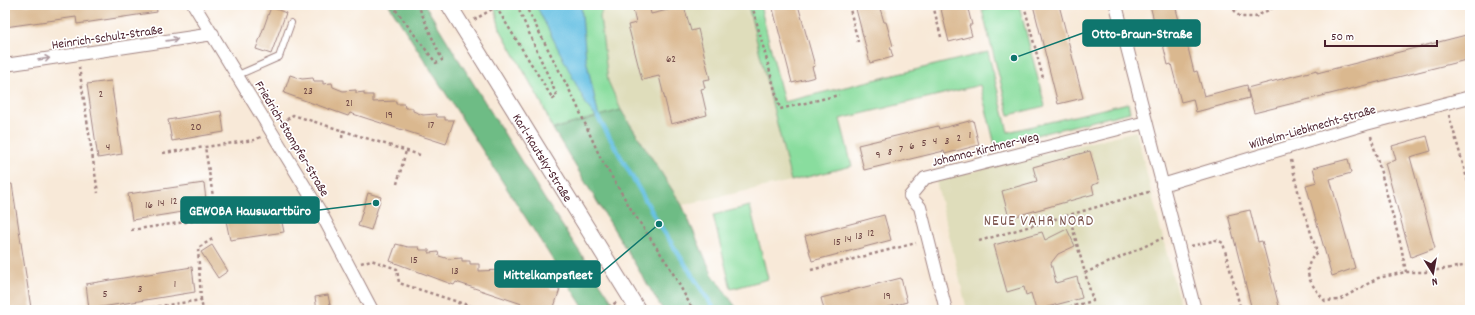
<svg xmlns="http://www.w3.org/2000/svg" width="1475" height="315" font-family="Dekko,sans-serif">
	<style>
		.built { fill: #dfddbb }
		.green { fill: #89dd9e; stroke: #6a7e64 }
		.forest { fill: #6ebc85; stroke: #5c6e58 }
		.water { fill: #65c0e3; stroke: #587087 }
		.lines { fill: none; stroke-linecap: round; stroke-linejoin: round }
		.stream { stroke: #65c0e3; stroke-width: 4.5 }
		.building { fill: #dab88f }
		.service-casing { stroke: #a18482; stroke-width: 8 }
		.minor-casing { stroke: #a18482; stroke-width: 14 }
		.tertiary-casing { stroke: #a18482; stroke-width: 17 }
		.path { stroke: #a18482; stroke-width: 2.5; stroke-dasharray: 3 3; stroke-linecap: butt }
		.service { stroke: #fff; stroke-width: 6 }
		.minor { stroke: #fff; stroke-width: 12 }
		.tertiary { stroke: #fff; stroke-width: 15 }
		.oneway { stroke: #ae9aa0 }
		.labels { text-anchor: middle; stroke-width: 3.5; stroke-linejoin: round; paint-order: stroke }
		.number-label { font-size: 11px; fill: #6e4544 }
		.street-label { font-size: 13px; fill: #4a1f2b; stroke: #fff }
		.quarter-label { font-size: 15px; letter-spacing: 1px; fill: #7c554e; stroke: #fff }
		.leader { fill: none; stroke: #0f766e; stroke-width: 1.5 }
		.callout-dot { fill: #0f766e; stroke: #fff; stroke-width: 1.5 }
		.callout { fill: #0f766e; stroke: #0f766e; stroke-width: 1.5 }
		.callout-label { font-size: 14px; text-anchor: middle; font-weight: bold; fill: #fff }
	</style>
	<rect width="100%" height="100%" fill="#fff"/>
	<filter id="ink" filterUnits="userSpaceOnUse"><feTurbulence type="fractalNoise" baseFrequency=".025" numOctaves="2"/><feDisplacementMap in="SourceGraphic" scale="8" xChannelSelector="R" yChannelSelector="G"/><feConvolveMatrix kernelMatrix="1 2 1 2 8 2 1 2 1" color-interpolation-filters="sRGB"/></filter>
	<filter id="wash" filterUnits="userSpaceOnUse"><feTurbulence type="fractalNoise" baseFrequency=".012" numOctaves="4" result="noise"/><feDisplacementMap in="SourceGraphic" scale="16" xChannelSelector="R" yChannelSelector="G"/><feGaussianBlur stdDeviation="0.9" result="paint"/><feColorMatrix in="noise" values="0 0 0 0 0 0 0 0 0 0 0 0 0 0 0 0 0 1.4 0 .05"/><feComposite in="paint" operator="in"/></filter>
	<g filter="url(#wash)">
		<rect width="100%" height="100%" fill="#f8e9d8"/>
		<!-- built -->
		<path class="built" d="M603,5H748L791,181L682,205L621,110L608,81L600,17Z
			M1136,131L1181,310H967L936,181Z"/>
		<!-- green -->
		<path class="green" d="M494,5H603L600,17L608,81L621,110L553,129L541,102L500,29Z
			M748,5H760L784,102L988,52L1008,132L1128,103L1130,112L995,145L980,85L840,119L852,166L791,181Z
			M1001,5H1019L1045,106L1009,115L982,10Z
			M750,206L768,279L731,289L713,215Z"/>
		<!-- forest -->
		<path class="forest" d="M389,5H425L544,198L618,310H585Z
			M621,110L682,205L712,274L738,310H663L553,129Z"/>
		<!-- water -->
		<path class="water" d="M536,5H581L586,59L600,122L587,106Z"/>
		<g class="lines">
			<!-- stream -->
			<path class="stream" d="M598,117L659,224L715,310"/>
		</g>
		<g id="blocks">
			<!-- building -->
			<path class="building" d="M5,5H156L157,12L77,24L76,17L5,27Z
				M632,5H649L651,14L684,6L691,31L698,29L710,79L703,80L705,88L701,89L707,115L671,124L659,76L642,80L628,25L636,23Z
				M772,5H798L815,66L812,67L815,77L792,83Z
				M855,5H879L884,22H886L893,46L890,47L893,57L870,63Z
				M940,5H967L972,25H969L972,36L949,42Z
				M1033,5H1059L1083,98L1058,104Z
				M1150,5H1175L1182,32H1184L1194,72L1197,71L1204,96L1247,85L1249,98L1196,112L1193,99L1181,102L1171,64L1168,65L1158,24L1155,25Z
				M271,7L286,13L271,54L256,49Z
				M1470,34V59L1254,113L1247,88L1317,70V73Z
				M290,75L302,79L313,78L314,81H323V84L332,83L333,87L343,91L356,90V93L364,92V95H373V102L396,101V104H404L405,108H413V111L423,115L436,114L437,117H445V120H454L446,144L350,113L348,116L284,93Z
				M111,81L122,154L98,158L87,84Z
				M221,111L224,132L172,141L168,120Z
				M973,120L979,145L945,154L944,151L864,170L858,145L938,126L939,129Z
				M1427,136L1431,151L1410,157L1435,248L1411,257L1385,163L1396,160L1392,146Z
				M1090,151L1099,183L1092,185L1094,194L1009,218L1002,191L1037,181L1033,167Z
				M1348,159L1351,173L1330,179L1355,268L1332,276L1306,185L1317,182L1313,168Z
				M204,183L207,208L132,220L128,194Z
				M5,184H12L31,308L29,310H5Z
				M368,193L381,197L371,230L358,226Z
				M279,208L284,232L230,240L225,216Z
				M1250,210L1258,242L1262,241L1280,310H1252L1228,215Z
				M884,215L891,240L812,261L805,236Z
				M1067,229L1075,246L1058,254L1051,263L1056,283L1077,277L1082,298L1036,310L1031,293L1026,295L1024,287L1007,292L994,245L1042,232L1045,240Z
				M396,244L408,247H419L420,250H429V253L438,252L439,256L449,259L462,258V261H470V264H479V271L502,270V273H510L511,277L519,276V280L529,284L542,282V285H550L551,289H560L553,310H526L528,306L456,282L454,285L390,261Z
				M212,245L228,271L218,278L201,252Z
				M192,267L195,292L89,309L86,284Z
				M901,278L907,302L878,310H824L821,298Z
				M328,295L331,310H317L315,297Z"/>
		</g>
	</g>
	<g filter="url(#ink)">
		<use href="#blocks" fill-opacity="0" stroke="#a18482" stroke-width="1"/>
		<g class="lines">
			<defs>
				<path id="service" d="M238,75L279,57L291,23"/>
				<path id="minor" d="M194,5L321,213L372,310
					M1116,5L1195,310
					M5,65L213,34
					M1162,185L1366,124L1470,97
					M946,310L920,207L910,196L925,178L1146,122"/>
				<g id="tertiary">
					<path id="s1" d="M449,5L638,310"/>
				</g>
			</defs>
			<!-- service casing -->
			<use href="#service" class="service-casing"/>
			<!-- minor casing -->
			<use href="#minor" class="minor-casing"/>
			<!-- tertiary casing -->
			<use href="#tertiary" class="tertiary-casing"/>
			<!-- path -->
			<path class="path" d="M392,5L436,63L442,60L418,5
				M525,5L575,101L600,157L634,214L669,266L693,310
				M752,5L780,109L839,95
				M849,5L858,42
				M933,5L941,37
				M1024,5L1043,78
				M1230,5L1240,17H1255L1278,5
				M496,7L553,99L557,96L518,8L520,5
				M474,20L499,5
				M79,67L98,193
				M1449,115L1470,189
				M282,123L293,115L420,155
				M1371,136L1401,246L1406,272
				M342,138L343,130
				M163,153L254,140L261,137
				M1291,160L1299,195L1317,252C1299,271 1311,284 1325,301L1339,300L1378,278L1406,272H1425L1470,265
				M397,184L406,151
				M1069,215L1085,273
				M131,230L206,219L216,215L205,147
				M979,241L1152,191
				M1191,246L1217,240L1223,243L1241,310
				M361,263L371,260L397,269L399,283L483,310
				M811,270L916,243
				M201,300L198,248L214,238
				M134,310L201,300L203,310
				M456,310L459,302
				M603,310L617,302
				M917,310L932,306
				M1057,310L1093,301L1085,273L1163,238"/>
			<!-- service -->
			<use href="#service" class="service"/>
			<!-- minor -->
			<use href="#minor" class="minor"/>
			<!-- tertiary -->
			<use href="#tertiary" class="tertiary"/>
		</g>
		<!-- one-way arrows -->
		<defs><path id="oneway-shaft" d="M-6 0H5M1.5-3L5.5 0L1.5 3" fill="none" stroke-width="1.6" stroke-linecap="round" stroke-linejoin="round"/></defs>
		<g class="oneway">
			<use href="#oneway-shaft" transform="translate(172 40) rotate(-8)"/>
			<use href="#oneway-shaft" transform="translate(44 59) rotate(-8)"/>
		</g>
	</g>
	<g class="labels">
		<!-- number labels -->
		<g class="number-label">
			<text x="671" y="62">62</text>
			<text x="308" y="94">23</text>
			<text x="101" y="97">2</text>
			<text x="349" y="106">21</text>
			<text x="389" y="118">19</text>
			<text x="431" y="128">17</text>
			<text x="196" y="130">20</text>
			<text x="970" y="138">1</text>
			<text x="959" y="141">2</text>
			<text x="935" y="144">4</text>
			<text x="947" y="144">3</text>
			<text x="924" y="146">5</text>
			<text x="912" y="149">6</text>
			<text x="108" y="150">4</text>
			<text x="901" y="152">7</text>
			<text x="890" y="155">8</text>
			<text x="878" y="158">9</text>
			<text x="174" y="204">12</text>
			<text x="161" y="206">14</text>
			<text x="149" y="208">16</text>
			<text x="871" y="236">12</text>
			<text x="859" y="239">13</text>
			<text x="848" y="242">14</text>
			<text x="837" y="245">15</text>
			<text x="414" y="263">15</text>
			<text x="455" y="274">13</text>
			<text x="175" y="287">1</text>
			<text x="140" y="292">3</text>
			<text x="105" y="297">5</text>
			<text x="887" y="299">19</text>
		</g>
		<!-- street labels -->
		<g class="street-label">
			<text transform="translate(107 36) rotate(-8)" y="5">Heinrich-Schulz-Straße</text>
			<text transform="translate(1312 126) rotate(-16)" y="5">Wilhelm-Liebknecht-Straße</text>
			<text transform="translate(293 138) rotate(59)" y="5">Friedrich-Stampfer-Straße</text>
			<text transform="translate(985 148) rotate(-14)" y="5">Johanna-Kirchner-Weg</text>
			<text dy="5" stroke="none"><textPath href="#s1" startOffset="179">Karl-Kautsky-Straße</textPath></text>
		</g>
		<!-- quarter labels -->
		<g class="quarter-label">
			<text x="1039" y="225">NEUE VAHR NORD</text>
		</g>
	</g>
	<!-- callouts -->
	<path class="leader" d="M1014 58L1083 33M376 203L319 210M659 224L600 274"/>
	<g class="callout-dot">
		<circle cx="1014" cy="58" r="4"/>
		<circle cx="376" cy="203" r="4"/>
		<circle cx="659" cy="224" r="4"/>
	</g>
	<g class="callout">
		<rect x="1083" y="20" width="117" height="26" rx="4"/>
		<rect x="181" y="197" width="138" height="26" rx="4"/>
		<rect x="495" y="261" width="105" height="26" rx="4"/>
	</g>
	<g class="callout-label">
		<text x="1142" y="38">Otto-Braun-Straße</text>
		<text x="250" y="215">GEWOBA Hauswartbüro</text>
		<text x="548" y="279">Mittelkampsfleet</text>
	</g>
	<!-- margin -->
	<rect width="1475" height="315" fill="none" stroke="#fff" stroke-width="20"/>
	<!-- north arrow -->
	<g transform="translate(1433 273) rotate(169)" stroke="#ffffff" stroke-width="3" paint-order="stroke">
	<path d="M0-3L7 15L0 10L-7 15Z" fill="#4a1f2b"/>
	<text y="-6" font-size="11" font-weight="bold" text-anchor="middle" fill="#4a1f2b">N</text>
	</g>
	<!-- scale -->
	<path d="M1325 40v6h112v-6" fill="none" stroke="#4a1f2b" stroke-width="2"/>
	<text x="1331" y="40" font-size="12" fill="#4a1f2b" stroke="#ffffff" stroke-width="3" paint-order="stroke">50 m</text>
</svg>
